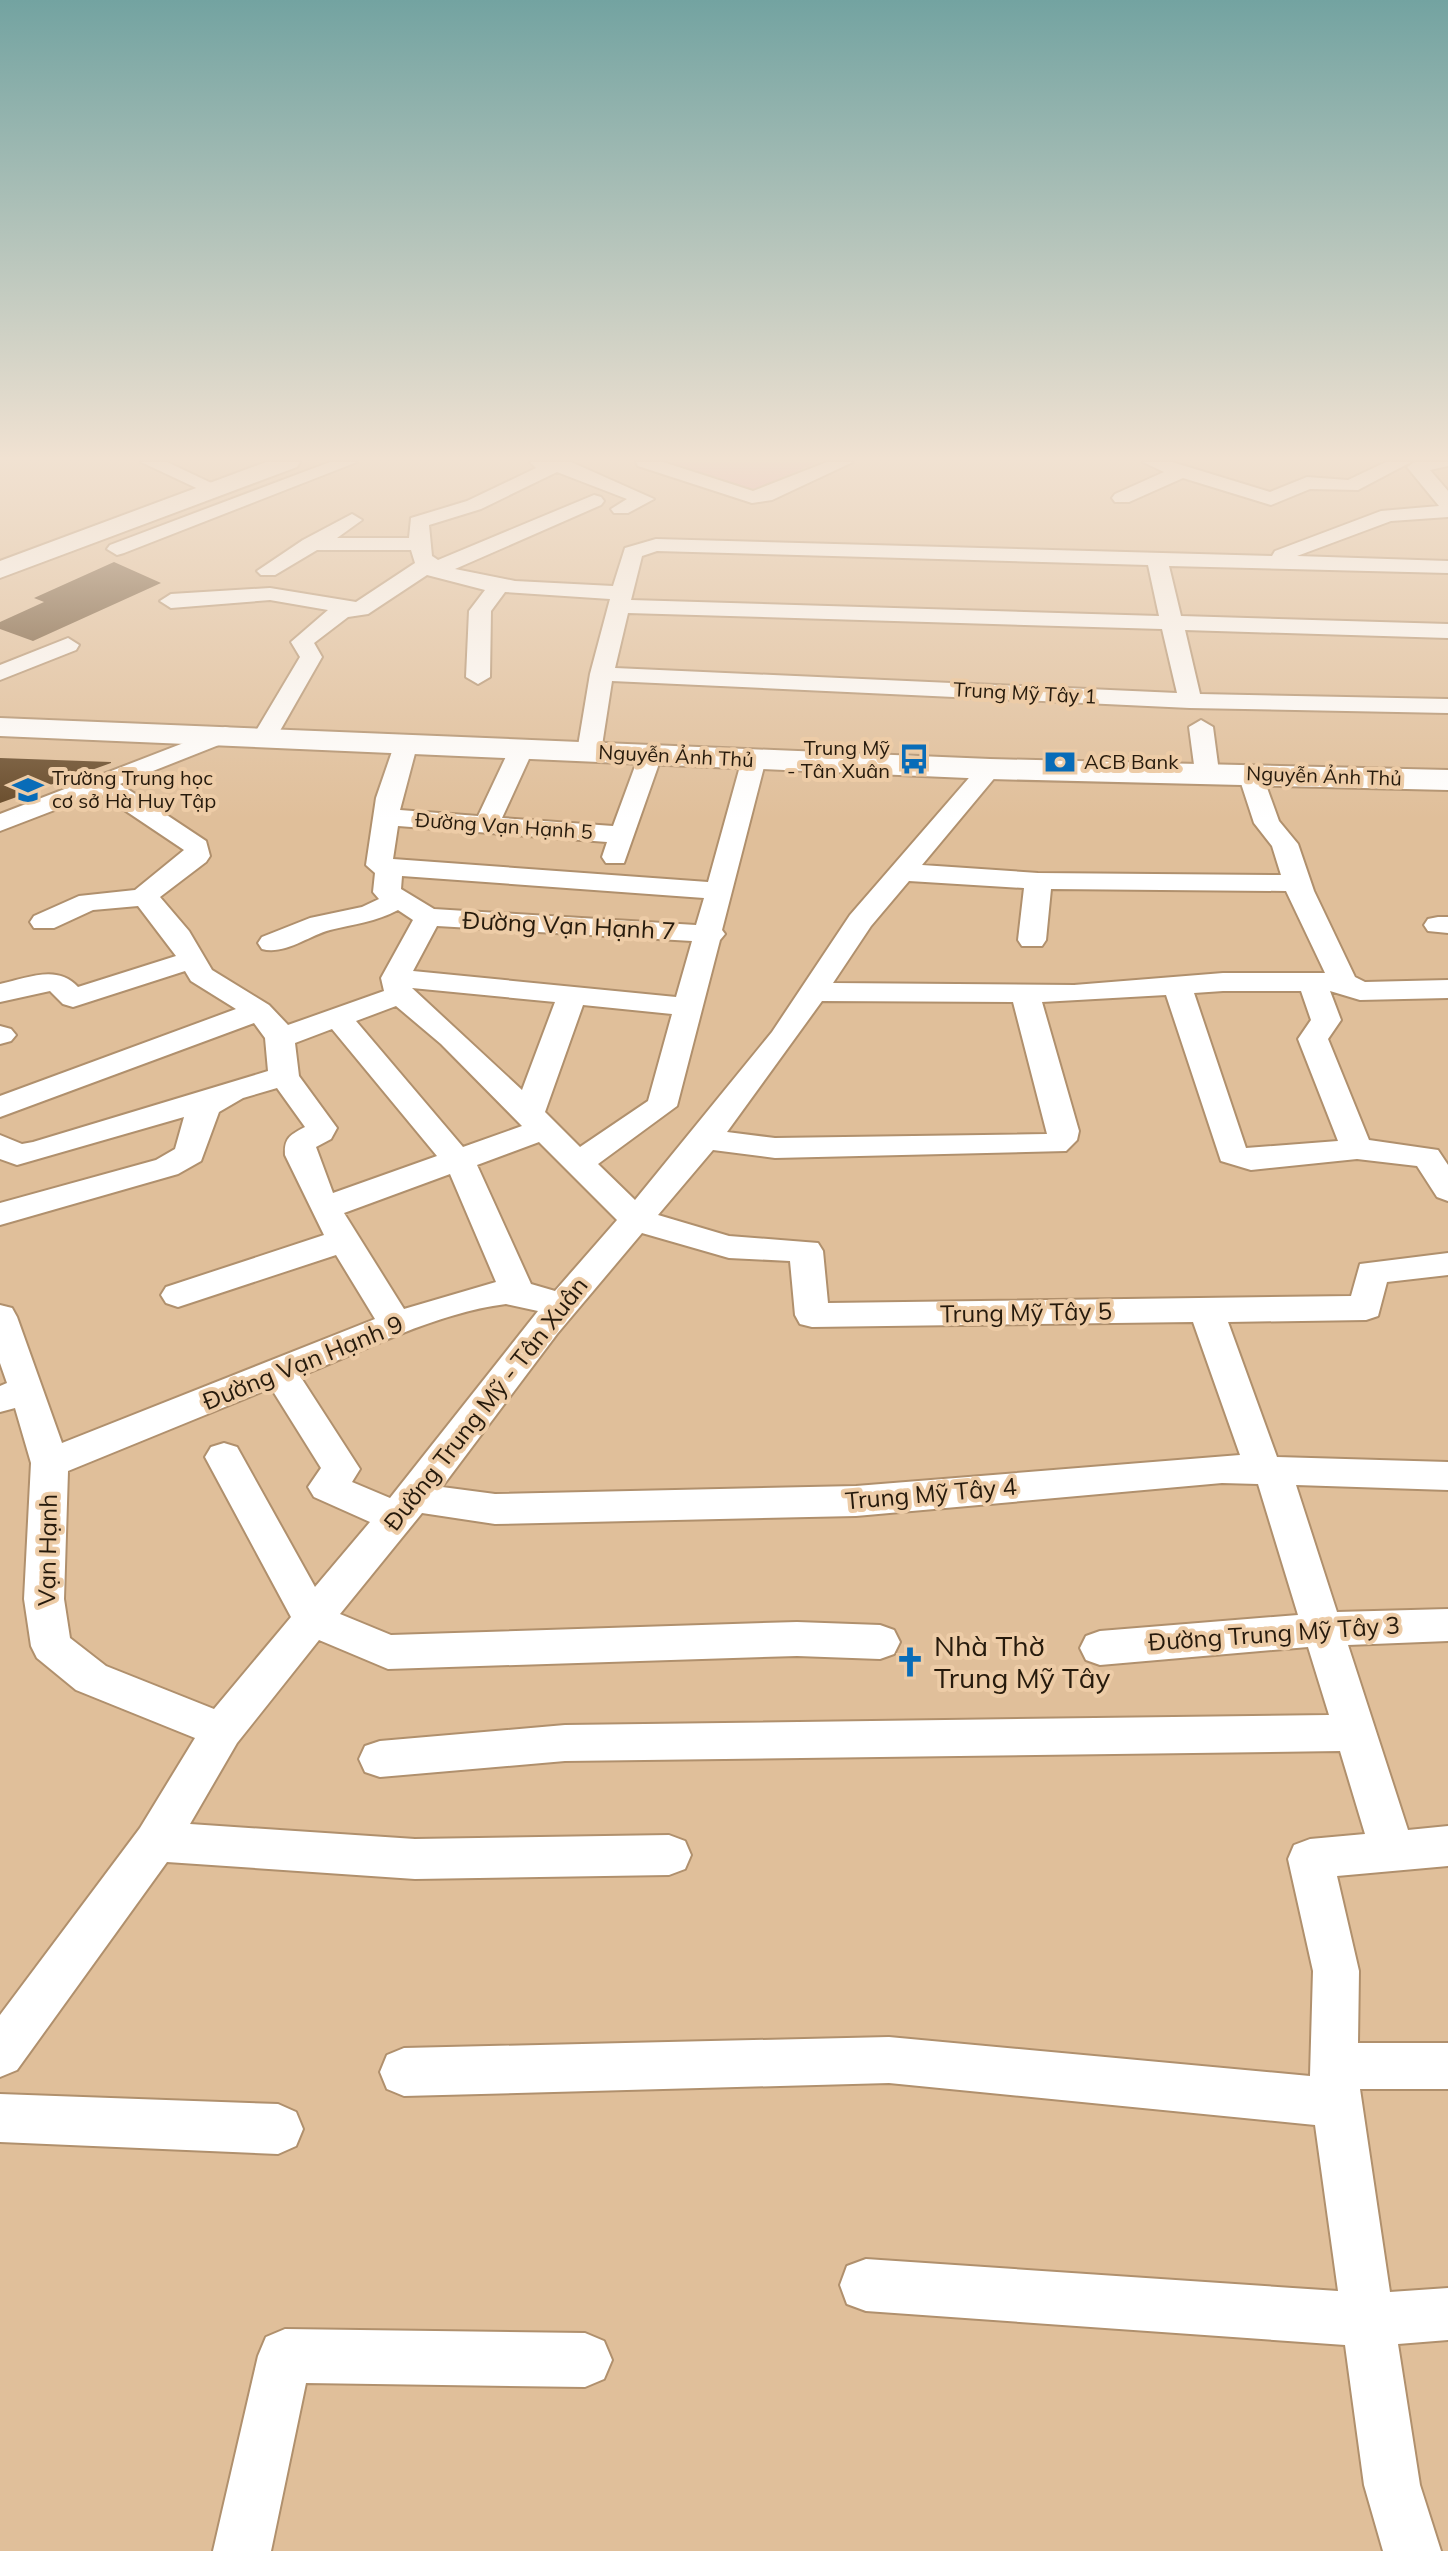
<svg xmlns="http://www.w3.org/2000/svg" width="1448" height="2551" viewBox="0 0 1448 2551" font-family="Mulish,sans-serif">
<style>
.green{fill:#e9919f}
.building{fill:#664928}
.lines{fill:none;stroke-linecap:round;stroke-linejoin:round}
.minor-casing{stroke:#b0906d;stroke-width:4}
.major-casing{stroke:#b0906d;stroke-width:4}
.minor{fill:#fff;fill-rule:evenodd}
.major{fill:#fff;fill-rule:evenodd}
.labels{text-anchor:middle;stroke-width:8;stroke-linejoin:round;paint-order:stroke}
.far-street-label{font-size:20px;fill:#261a0c;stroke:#edcca7}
.far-poi-label{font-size:20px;fill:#261a0c;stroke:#edcca7;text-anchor:start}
.street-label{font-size:24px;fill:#261a0c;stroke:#edcca7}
.near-poi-label{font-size:28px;fill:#261a0c;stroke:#edcca7;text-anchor:start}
</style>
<rect width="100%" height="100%" fill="#e0bf9a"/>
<path class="green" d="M662,462H817L755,490L745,491Z"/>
<path class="building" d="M114,562L161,583L33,641L0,629V622L44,602L34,598Z
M0,758L111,762V763L0,803Z"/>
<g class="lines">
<g class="minor-casing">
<path id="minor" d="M141,462H167L224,489L221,493H207Z
M330,462H357L124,553L117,555L107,549L110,545Z
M530,462H571L654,499L628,513H614L611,509L627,499L557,472L481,509L429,525L432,556L438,560L594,495L601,497L604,501L601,505L455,569L515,581L613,586L625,548L656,539L1272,556L1275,551L1381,511L1439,506L1407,467L1415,462H1448V466L1430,470L1448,491V517L1391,521L1297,556L1448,561V573L1169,566L1181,616L1448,624V638L1185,630L1200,694L1448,699V713L1190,708L612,681L601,752L589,759L577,752L590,674L610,599L505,592L491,611L490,677L478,684L466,677L469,611L485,590L427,575L368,614L348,617L314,643L322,657L277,736L265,743L253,736L300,657L291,642L328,610L270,600L171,608L160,601L171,594L270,588L356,602L415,563L411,550H317L275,575H261L257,571L303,540L352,514L362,520L337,538H409L411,518L467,501L536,468ZM657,551L1148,565L1159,616L631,600L642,556ZM628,613L1162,629L1177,693L615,668Z
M636,462H663L753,491L827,462H853L772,500L752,503L638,466Z
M1143,462H1172L1270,492L1307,477L1348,480L1386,462H1411L1358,490L1310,489L1271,505L1183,478L1129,502H1115L1112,498L1115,494L1164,472Z
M68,638L79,645L76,650L0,680V665Z
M1201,720L1213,727L1219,772L1207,779L1195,772L1189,727Z
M225,727L234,729L237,734L234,739L120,784L206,841L210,856L206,862L160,897L189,931L212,970L269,1005L288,1025L384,991L381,978L413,920L398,910C376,922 354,924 330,930C308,936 285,955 262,949L258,943L262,937L310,918L362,907L379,899L373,892L375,873L366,865L376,798L397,737H415L418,742L400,810L478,816L510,748L522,741L534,748L502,818L613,826L641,750L650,748L662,755L624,863H606L602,857L607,842L398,826L393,859L708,882L742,759L745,754H763L766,759L722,930L725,934L720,940L677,1106L598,1164L635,1200L772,1032L850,915L981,764H999L1002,769L922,865L1038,873L1281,875L1272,846L1254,823L1238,774L1250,767L1262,774L1279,821L1298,844L1314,891L1355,977L1365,982L1448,980V998L1360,1000L1330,991L1341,1020L1328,1039L1369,1140L1438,1150L1448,1165V1201L1437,1197L1417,1166L1357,1159L1251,1170L1221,1161L1166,995L1042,1002L1079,1131L1077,1140L1066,1151L775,1158L713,1150L658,1215L729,1236L818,1243L823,1251L828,1303L1351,1296L1360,1264L1448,1253V1275L1387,1282L1378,1316L1366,1320L1228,1322L1277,1457L1448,1462V1490L1296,1485L1337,1612L1448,1609V1641L1348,1645L1408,1830L1448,1826V1866L1337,1876L1359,1971L1358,2043H1448V2089H1360L1390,2292L1448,2288V2340L1398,2344L1420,2485L1441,2551H1383L1364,2485L1345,2345L866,2311L847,2304L840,2285L847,2266L866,2259L1338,2291L1315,2125L889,2083L404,2096L387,2089L380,2072L387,2055L404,2048L889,2037L1310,2076L1313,1971L1288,1859L1294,1845L1310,1839L1365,1834L1340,1751L565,1761L380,1777L365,1772L359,1759L365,1746L380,1741L565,1725L1329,1715L1308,1647L1100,1665L1086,1660L1080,1648L1086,1636L1100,1631L1298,1615L1258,1484L1222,1483L856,1516L495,1524L422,1513L340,1614L391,1635L797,1622L880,1625L894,1630L900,1642L894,1654L880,1659L797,1656L388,1669L319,1640L237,1743L190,1824L415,1839L669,1835L685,1841L691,1855L685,1869L669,1875L415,1879L167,1862L17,2070L0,2077V2015L140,1828L195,1738L76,1690L37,1658L31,1646L24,1599L31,1463L15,1408L0,1412V1386L7,1383L0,1363V1305L12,1308L17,1317L62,1443L375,1319L336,1255L178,1307L166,1303L161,1295L166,1287L324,1235L285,1155C284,1138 290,1135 305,1127L277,1088L243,1098L219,1112L201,1161L178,1174L0,1225V1203L156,1160L175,1149L184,1117L17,1165L0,1159V1135L22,1144L33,1142L268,1071L265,1038L254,1023L0,1117V1096L236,1009L191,981L185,971L73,1007L63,1004L50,991L0,1002V984C28,978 57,964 78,987L176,956L138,906L93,910L54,928H34L30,922L34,916L79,896L135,890L184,850L99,793L0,831V814ZM402,876L704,898L696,925L434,909L401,889ZM909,881L1024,888L1018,940L1022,946H1042L1046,940L1051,889L1286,891L1325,973H1223L1074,985L833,983L871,926ZM437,926L692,941L676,997L413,971ZM412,988L555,1002L522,1090ZM1223,991H1301L1311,1020L1298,1039L1338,1141L1246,1148L1194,993ZM822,1001L1013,1002L1047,1134L775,1138L727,1132ZM583,1005L672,1014L648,1101L580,1147L545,1112ZM396,1006L441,1044L522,1126L463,1147L356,1021ZM332,1029L437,1156L333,1193L316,1147L331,1139L337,1128L299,1076L295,1043ZM539,1142L617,1220L555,1291L531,1284L477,1165ZM450,1174L496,1282L404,1309L344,1213ZM642,1233L729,1258L790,1261L795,1315L800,1324L812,1327L1193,1322L1240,1455L856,1486L495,1494L442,1487L557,1334ZM506,1304L538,1311L390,1498L352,1482L360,1469L300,1376C366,1350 435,1313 506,1304ZM271,1388L321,1468L308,1487L314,1497L370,1522L315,1587L237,1447L224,1443L211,1447L205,1457L291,1617L214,1709L106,1666L70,1638L64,1599L68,1471Z
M1438,917H1448V933L1428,931L1424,925L1428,919Z
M0,1026L11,1029L16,1035L11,1041L0,1044Z
M0,2094L278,2104L296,2112L303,2129L296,2146L278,2154L0,2142Z
M285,2329L585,2333L604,2341L612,2360L604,2379L585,2387L306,2383L271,2551H213L258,2356L266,2337Z"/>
</g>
<g class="major-casing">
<path id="major" d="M266,462H300L297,467L0,578V561Z
M0,718L990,759L1448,770V790L990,779L0,736Z"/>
</g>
<use href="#minor" class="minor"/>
<use href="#major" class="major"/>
</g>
<linearGradient id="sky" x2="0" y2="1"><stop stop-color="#73a3a1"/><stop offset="0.56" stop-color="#f1e2d2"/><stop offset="1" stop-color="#f1e2d2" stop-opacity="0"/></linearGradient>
<rect width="1448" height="819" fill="url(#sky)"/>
<defs>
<g id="bus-bare" transform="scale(2.4)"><path d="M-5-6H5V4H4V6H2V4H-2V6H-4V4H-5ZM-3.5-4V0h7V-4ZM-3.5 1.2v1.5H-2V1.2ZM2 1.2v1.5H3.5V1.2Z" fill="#086cb8" stroke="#edcca7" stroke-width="2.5" paint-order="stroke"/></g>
<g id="bank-bare" transform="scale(2.4)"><path d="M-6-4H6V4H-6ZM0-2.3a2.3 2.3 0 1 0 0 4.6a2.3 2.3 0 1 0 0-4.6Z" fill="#086cb8" stroke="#edcca7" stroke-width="2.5" paint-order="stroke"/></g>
<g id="school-bare" transform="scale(2.4)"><path d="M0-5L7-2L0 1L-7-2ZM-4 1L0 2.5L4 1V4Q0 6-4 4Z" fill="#086cb8" stroke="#edcca7" stroke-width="2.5" paint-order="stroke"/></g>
<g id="church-bare" transform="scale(2.4)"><path d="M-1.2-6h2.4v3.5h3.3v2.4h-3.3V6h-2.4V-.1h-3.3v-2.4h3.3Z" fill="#086cb8" stroke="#edcca7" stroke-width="2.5" paint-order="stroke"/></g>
</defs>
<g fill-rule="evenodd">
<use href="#bus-bare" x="914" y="759"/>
<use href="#bank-bare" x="1060" y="762"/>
<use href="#school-bare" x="28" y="790"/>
<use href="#church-bare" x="910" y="1662"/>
</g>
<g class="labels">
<g class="far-street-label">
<text transform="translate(1025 693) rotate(3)" y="7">Trung Mỹ Tây 1</text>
<text transform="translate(676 756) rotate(3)" y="7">Nguyễn Ảnh Thủ</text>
<text transform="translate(1324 776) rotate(2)" y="7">Nguyễn Ảnh Thủ</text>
<text transform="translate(504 826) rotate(4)" y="7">Đường Vạn Hạnh 5</text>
</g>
<g class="far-poi-label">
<text x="890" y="755" text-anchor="end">Trung Mỹ<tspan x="890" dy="23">- Tân Xuân</tspan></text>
<text x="1084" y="769">ACB Bank</text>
<text x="52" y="785">Trường Trung học<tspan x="52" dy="23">cơ sở Hà Huy Tập</tspan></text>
</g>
<g class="street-label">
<text transform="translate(569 926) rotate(3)" y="8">Đường Vạn Hạnh 7</text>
<text transform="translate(1026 1313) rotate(-1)" y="8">Trung Mỹ Tây 5</text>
<text transform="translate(303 1363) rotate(-22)" y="8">Đường Vạn Hạnh 9</text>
<text transform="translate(486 1404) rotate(-52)" y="8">Đường Trung Mỹ - Tân Xuân</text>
<text transform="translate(931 1494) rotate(-5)" y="8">Trung Mỹ Tây 4</text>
<text transform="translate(48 1550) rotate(-89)" y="8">Vạn Hạnh</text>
<text transform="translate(1274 1634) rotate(-4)" y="8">Đường Trung Mỹ Tây 3</text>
</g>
<g class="near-poi-label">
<text x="934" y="1656">Nhà Thờ<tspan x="934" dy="32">Trung Mỹ Tây</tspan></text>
</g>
</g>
</svg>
